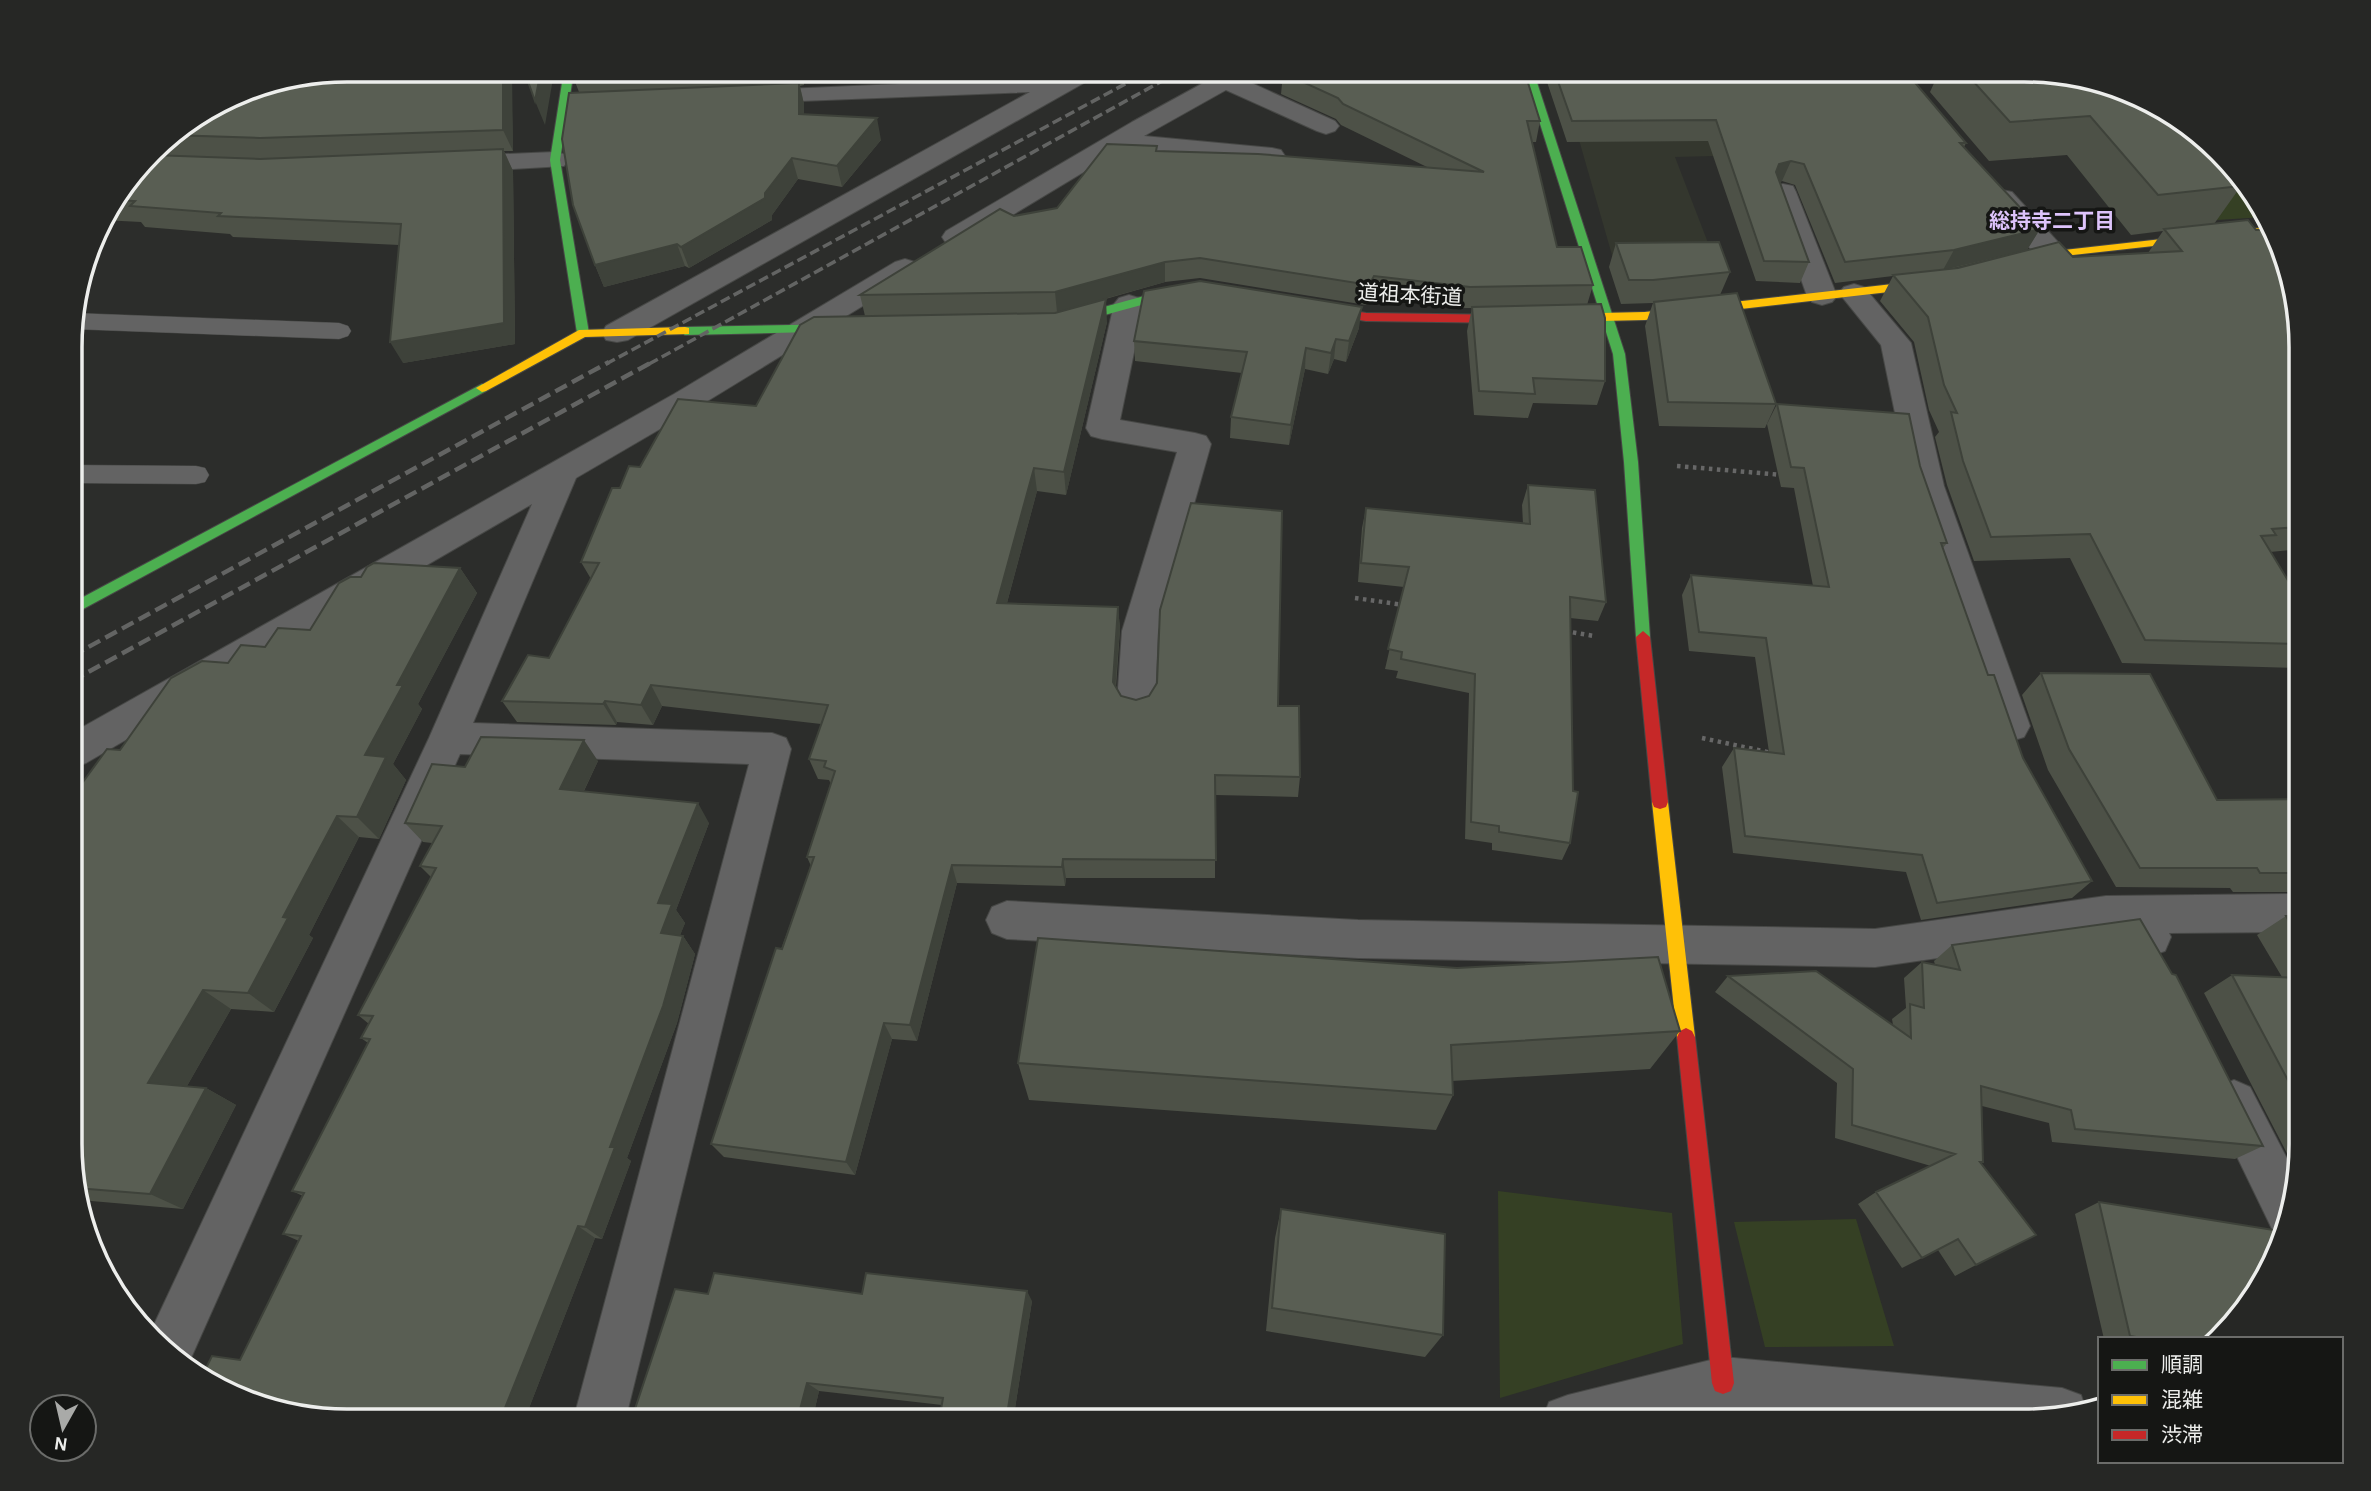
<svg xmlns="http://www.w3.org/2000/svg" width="2371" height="1491" viewBox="0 0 2371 1491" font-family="'Alegreya Sans','Noto Sans JP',sans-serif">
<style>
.built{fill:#34372e}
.green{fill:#354024}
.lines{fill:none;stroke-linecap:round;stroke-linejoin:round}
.lane-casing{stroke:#474846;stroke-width:1}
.street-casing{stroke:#474846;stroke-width:2}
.fast-casing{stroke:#474846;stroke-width:2}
.slow-casing{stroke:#474846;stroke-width:2}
.jam-casing{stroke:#474846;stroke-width:2}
.path{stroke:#676767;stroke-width:4.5;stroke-dasharray:3.5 4.5;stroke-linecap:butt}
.lane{fill:#636363;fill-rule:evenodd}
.street{fill:#636363;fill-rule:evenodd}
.fast{fill:#4caf50;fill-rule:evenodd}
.slow{fill:#ffc107;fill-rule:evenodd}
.jam{fill:#c62828;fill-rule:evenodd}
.rail-far1{stroke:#636463;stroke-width:3.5;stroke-dasharray:10 4.5;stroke-linecap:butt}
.rail{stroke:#636463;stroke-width:4.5;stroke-dasharray:13 6;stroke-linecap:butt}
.wall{fill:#4d5147}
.shaded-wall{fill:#3e423a}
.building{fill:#595e53;stroke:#3e423a;stroke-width:2}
.labels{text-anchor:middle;stroke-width:7;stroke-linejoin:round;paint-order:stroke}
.far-neighbourhood-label{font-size:21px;font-weight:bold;fill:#ddc3fb;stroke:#151614}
.far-street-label{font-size:21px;fill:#edeeec;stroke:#151614}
.rim{fill:none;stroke:#edeeec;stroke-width:3.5}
</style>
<rect width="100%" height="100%" fill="#2c2d2b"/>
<path class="built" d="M1561,77L1724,78L1714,156L1675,157L1715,261L1616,269Z"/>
<path class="green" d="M2112,85L2177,117L2264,209L2266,217L2216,220Z
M1498,1191L1672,1213L1683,1344L1500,1398Z
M1856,1219L1894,1346L1765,1347L1734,1222Z"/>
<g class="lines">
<g class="lane-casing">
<path id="lane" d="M72,313L339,323L348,326L351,331L348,336L339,339L72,329Z
M72,465L196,466L205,468L209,475L205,482L196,484L72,483Z"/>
</g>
<g class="street-casing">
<path id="street" d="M1071,70H1101L1098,75L628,340L617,342L606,340L602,333L606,326L1030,92L750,103L741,101L738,96L741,91L1058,77Z
M1227,70H1257L1245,80L1335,121L1339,126L1335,131L1326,134L1317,131L1226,90L1144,136L1272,148L1281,150L1285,156L1281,162L1272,164L1122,149L966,243L956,245L946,243L942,237L946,231L1132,122Z
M555,152L564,154L568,160L564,166L457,172L448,170L444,164L448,158L457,156Z
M1783,184L1793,186L1796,192L1837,296L1832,302L1822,305L1812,302L1807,296L1770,192L1773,186Z
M2002,190L2012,192L2069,254L2065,260C2059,262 2054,263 2048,261C2030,254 2000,215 1988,198L1992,192Z
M905,259L915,262L919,268L915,274L696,408L576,478L473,723L772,733L786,738L791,749L625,1421H573L749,764L460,754L187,1367L151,1331L429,738L532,504L86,763L72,768V733L674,394L895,262Z
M1854,284L1864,287L1911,343L1944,486L2030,726L2024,737L2011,741L1998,737L1992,726L1910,486L1881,345L1839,293L1844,287Z
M1129,295L1139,298L1144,304L1120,420L1195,433L1206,436L1211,444L1158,631L1155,703L1149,714L1136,718L1123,714L1117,703L1122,631L1177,452L1102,439L1091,436L1086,428L1114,304L1119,298Z
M2300,894V932L2169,933L2171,937L2165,951L2150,956L2135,951L2127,933L2106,934L1875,967L1358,958L1007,939L992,933L986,920L992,907L1007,901L1358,920L1875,929L2106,896Z
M2234,1080L2250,1087L2297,1178L2285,1236L2273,1231L2211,1103L2218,1087Z
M1723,1357L2062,1388L2081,1395L2085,1407L2041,1420H1848L1723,1409L1676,1421H1542L1549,1402L1568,1395Z"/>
</g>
<g class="fast-casing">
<path id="fast" d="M564,70H574L560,160L589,333L583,337L577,333L550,160Z
M1523,70H1533L1625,354L1638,462L1650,637L1643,643L1636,637L1624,462L1613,354Z
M1193,286L1197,287V293L1167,298L1057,328L1051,324L1053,321L1166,290Z
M850,324L856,328L854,331L685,335L679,331L685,327Z
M482,384L486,385V391L72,615V603Z"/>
</g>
<g class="slow-casing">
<path id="slow" d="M2269,227L2270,233L2055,257L2020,267L2014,263L2055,251Z
M1937,279L1941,280V286L1645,320L1509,323L1503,319L1509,315L1645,312Z
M685,327L689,328V334L585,337L486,391L482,392L476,388L579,330Z
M1660,795L1666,797L1668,802L1695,1037L1692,1043L1686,1046L1680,1043L1677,1037L1652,802L1654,797Z"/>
</g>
<g class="jam-casing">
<path id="jam" d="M1311,304L1366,313L1509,315L1515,319L1509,323L1366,321L1307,311V305Z
M1643,631L1650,637L1668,802L1666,807L1660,809L1654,807L1652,802L1636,637Z
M1686,1028L1692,1031L1695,1037L1734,1383L1731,1391L1723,1394L1715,1391L1712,1383L1677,1037L1680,1031Z"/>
</g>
<path class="path" d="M1677,466L1783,475
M1355,598L1404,605
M1565,631L1594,636
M1702,738L1772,753"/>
<use href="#lane" class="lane"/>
<use href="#street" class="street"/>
<use href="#fast" class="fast"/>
<use href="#slow" class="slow"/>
<use href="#jam" class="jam"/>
<path class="rail-far1" d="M606,364L1151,70
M649,364L1182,70"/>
<path class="rail" d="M72,656L609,362
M72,681L652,362"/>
</g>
<path class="wall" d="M348,70H511L513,151H504L513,171L515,344L403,363L399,245L233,237L230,234L145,227L141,222L102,220L164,139L242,91Z
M573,70H1022L804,82V85L800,86L804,104V114L881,140L842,187L798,179L772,215V220L689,268L685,266L604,287L595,265L579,92L572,74Z
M1268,70H1524L1540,121L1536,142H1532L1557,247L1593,285L1587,305L1605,381L1597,405L1533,403L1528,418L1474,415L1467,331L1472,308H1465L1371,296L1366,305L1200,278L1165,282L1095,302L1107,322L1066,495L1037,491L1007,603L1118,607L1120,629L1116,687L1121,696L1136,700L1278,706L1300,777L1298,797L1215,795V878H1066L1065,886L957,883L917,1041L892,1039L855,1175L724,1157L711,1144L811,866L807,857L831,784L829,780L818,779L809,759L821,724L662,706L653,725L617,722L616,725L517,722L502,701L549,658L591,579L581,562L620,488L640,467L756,406L865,316L860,295L1014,216L1057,208L1157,146V151L1429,168L1341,125L1336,119L1281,94L1282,84L1268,78Z
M1543,70H1903L1904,73L1966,143L1964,147L2040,229L2027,250L1946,270L2073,257L2148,253L2163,231L2131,235L2067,155L1989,161L1930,92L1940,70H2024L2241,186L2214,224L2300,330V549L2270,552L2300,600V668L2122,663L2070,558L1974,561L1947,485L1935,437L1939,432L1929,410L1914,342L1880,301L1893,276L1835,283L1795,185L1782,181L1780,182L1809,262L1800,283L1756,281L1708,141L1567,142Z
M1616,243L1730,272L1720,295L1776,404L1765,428L1659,426L1645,326L1653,303L1621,304L1609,267Z
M1359,328L1346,362L1334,359L1328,374L1305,369L1289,445L1230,438L1231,417L1242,373L1135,361L1134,341Z
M1777,404L1920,466L1947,543L1943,548L1988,675L2023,758L2092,881L2072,898L1921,920L1906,872L1733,853L1722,767L1734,748L1769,752L1755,657L1689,651L1682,595L1691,575L1813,586L1794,488L1781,487L1767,424Z
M1528,485L1606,602L1598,621L1570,618V843L1562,860L1492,850V843L1465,839L1469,693L1396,678L1398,671L1385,669L1404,587L1358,582L1362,528L1366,508L1523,524L1522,505Z
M460,568L477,593L418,704L422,709L393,764L406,780L379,839L359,837L309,935L313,938L274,1012L231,1009L187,1086L206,1088L236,1105L183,1209L80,1200L72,1179L120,750L228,663L265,647L310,630L361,577Z
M2041,673L2217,800L2300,799V892H2233L2230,888L2116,887L2048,770L2022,695Z
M598,761L584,791L709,823L676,910L685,923L680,935L683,936L695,954L677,1023L627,1158L631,1161L602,1239L595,1238L524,1421H347L240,1360L299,1241L283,1234L303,1196L292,1191L368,1043L361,1038L369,1024L358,1015L431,877L420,866L432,843L423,842L405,823L465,767Z
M2286,916H2300V1165H2293L2204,993L2232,975L2282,977L2257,935Z
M1952,945L2263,1146L2235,1159L2052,1142L2049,1123L1982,1106L1983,1162L1982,1163L1976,1265L1955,1276L1938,1250L1902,1268L1858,1204L1876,1192L1931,1166L1835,1138L1837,1083L1715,992L1728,976L1893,1025L1892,1019L1906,1008L1904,978L1922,962L1935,965L1934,961Z
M1680,1031L1650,1069L1452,1081L1453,1095L1436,1130L1029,1100L1018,1063Z
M2099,1202L2210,1339H2104L2075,1214Z
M1281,1209L1443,1335L1425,1357L1266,1331L1275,1238Z
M708,1294H862L1032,1301L1013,1421H939L942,1405L819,1391L812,1421H662L651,1419L634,1412Z"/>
<path class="shaded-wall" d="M503,70H511L512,71L513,151L503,130Z
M541,70H552L554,73L545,125L535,101Z
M799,83L804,104V135L799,114Z
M877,118L881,140L842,187L837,166Z
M503,149L513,171L515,344L403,363L390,342Z
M792,158L798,179L772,215V220L689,268L681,247L765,193Z
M1791,161L1782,181L1771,185L1779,164Z
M2040,229L2027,250L1943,270L1954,250Z
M677,244L685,266L604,287L595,265Z
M1165,262V282L1057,312L1055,292Z
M1374,276L1371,296L1366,305L1369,285Z
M1106,299L1107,322L1066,495L1064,472Z
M1362,307L1359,328L1346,362L1349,341Z
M1336,339L1334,359L1328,374L1331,353Z
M1306,348L1305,369L1289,445L1291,425Z
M1034,468L1037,491L1001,625L997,603Z
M460,568L477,593L418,704L422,709L393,764L406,780L379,839L357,817L365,755L397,685Z
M1118,607L1120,629L1114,703L1113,682Z
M651,685L662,706L653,725L641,705Z
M605,701L617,722L616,725L603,704Z
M584,740L598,761L575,809L560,789Z
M698,803L709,823L676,910L685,923L674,951L661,933L658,903Z
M337,816L359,837L309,935L313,938L274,1012L248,993L283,917Z
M1063,859L1066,878L1065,886L1062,867Z
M952,865L957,883L917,1041L910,1025Z
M683,936L695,954L677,1023L627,1158L631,1161L602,1239L585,1227L610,1147Z
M203,990L231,1009L179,1100L148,1083Z
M884,1023L892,1039L855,1175L846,1162Z
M206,1088L236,1105L183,1209L150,1194Z
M578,1226L595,1238L524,1421H508L501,1418Z
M1027,1291L1032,1301L1013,1421H1006Z
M807,1383L819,1391L812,1421H797Z"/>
<path class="building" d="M348,70H503V130L260,138L171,135L242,91Z
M524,70H541L535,101Z
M573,70H675L572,74Z
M1289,70H1524L1540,121H1527L1557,247H1581L1593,285L1470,287L1374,276L1369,285L1200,258L1165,262L1055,292L860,295L1000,209L1014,216L1057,208L1107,144L1157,146L1156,151L1258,154L1484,172L1343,104L1338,98L1283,73Z
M1554,70H1903L1904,73H1907L1966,143H1960L2040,229L1954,250L1845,262L1804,164L1791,161L1779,164L1776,172L1809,262L1764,261L1716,120L1572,121Z
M1963,70H2024L2112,85L2177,116L2241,186L2158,195L2090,116L2010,122Z
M799,83V114L877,118L837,166L792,158L765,193V198L681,247L677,244L595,265L573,205L562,139L569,93Z
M503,149L504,323L390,342L401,224L218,216L221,213L130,206L135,201L118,200L152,155L260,159Z
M2248,220L2256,230L2270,229L2300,330V527L2272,529L2276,535L2261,536L2300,600V644L2145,640L2090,534L1991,537L1963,461L1951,412L1957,413L1944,385L1928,317L1893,275L1958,268L2059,242L2073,257L2182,251L2164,229Z
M1719,242L1730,272L1653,280H1629L1616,243Z
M1200,281L1362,307L1349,341L1336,339L1331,353L1306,348L1291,425L1231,417L1247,352L1134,341L1144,291Z
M1737,293L1776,404L1668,402L1654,302Z
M1106,299L1064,472L1034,468L997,603L1118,607L1113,682L1121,696L1136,700L1149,696L1157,683L1160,610L1191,503L1282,511L1278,706H1299L1300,777L1215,775L1216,860L1063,859L1062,867L952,865L910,1025L884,1023L846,1162L711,1144L776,948L782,949L814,857H807L835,771L824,767L826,761L809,759L828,705L651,685L641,705L605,701L603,704L502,701L528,655L549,658L599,563L581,562L612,488H620L629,466L640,467L678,399L756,406L800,325L814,317L1055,313Z
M1601,304L1605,318V381L1533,378L1535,394L1479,391L1472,307Z
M1777,404L1909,414L1920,466L1947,543H1941L1988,675H1994L2023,758L2092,881L1937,903L1922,855L1745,836L1734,748L1784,754L1766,638L1699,632L1691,575L1829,587L1804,468L1791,467Z
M1528,485L1595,490L1606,602L1570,597L1573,791L1578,792L1570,843L1499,832V826L1471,822L1475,674L1401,659L1402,652L1388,649L1409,567L1361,563L1366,508L1530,524Z
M374,563L460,568L397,685H403L365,755L386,757L357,817L337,816L283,917L288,918L248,993L203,990L148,1083L206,1088L150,1194L76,1188L72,1179V797L107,749L120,750L171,678L202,661L228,663L241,645L265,647L278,628L310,630L339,583L350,577H361L367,567Z
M2041,673L2150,674L2217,800L2300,799V873H2260L2257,868H2140L2069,749Z
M481,737L584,740L560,789L698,803L658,903L672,904L661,933L683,936L663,1006L610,1147H615L585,1227L578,1226L501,1418L509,1419L508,1421H347L259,1406L201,1378L212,1356L240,1360L301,1236L283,1234L304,1193L292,1191L370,1039L361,1038L373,1016L358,1015L436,868L420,866L442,826L405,823L432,764L465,767Z
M2286,916H2300V941Z
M2140,919L2172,974L2176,975L2263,1146L2075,1129L2071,1110L1981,1086L1983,1162H1980L2036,1235L1976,1265L1958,1239L1922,1258L1876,1192L1955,1154L1852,1125L1853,1069L1728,976L1816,971L1911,1038L1910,1004L1924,1008L1922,962L1960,970L1952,945Z
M1038,938L1457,968L1658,957L1680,1031L1451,1045L1453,1095L1018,1063Z
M2232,975L2300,978V1103Z
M2099,1202L2286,1232L2254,1297L2210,1339H2148L2130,1336Z
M1281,1209L1445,1234L1443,1335L1272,1308Z
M714,1273L862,1294L866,1273L1027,1291L1006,1421H939L943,1398L807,1383L797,1421H682L683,1420L634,1412L675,1289L708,1294Z"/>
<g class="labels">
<g class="far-neighbourhood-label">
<text x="2052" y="228">総持寺二丁目</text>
</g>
<g class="far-street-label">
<text transform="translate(1410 295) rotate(3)" y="7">道祖本街道</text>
</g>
</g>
<path d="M0 0H2371V1491H0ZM347 82H2024A265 265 0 0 1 2289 347V1144A265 265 0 0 1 2024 1409H347A265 265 0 0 1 82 1144V347A265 265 0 0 1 347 82Z" fill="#262725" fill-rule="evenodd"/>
<path class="rim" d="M347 82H2024A265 265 0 0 1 2289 347V1144A265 265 0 0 1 2024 1409H347A265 265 0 0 1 82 1144V347A265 265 0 0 1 347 82Z"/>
<rect x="2098" y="1337" width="245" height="126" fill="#151614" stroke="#6b6c6a" stroke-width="2"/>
<rect x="2112" y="1360" width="35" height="10" fill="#4caf50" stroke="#6b6c6a" stroke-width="2"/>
<text x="2161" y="1372" font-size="21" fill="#edeeec">順調</text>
<rect x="2112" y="1395" width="35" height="10" fill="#ffc107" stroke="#6b6c6a" stroke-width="2"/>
<text x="2161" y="1407" font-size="21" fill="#edeeec">混雑</text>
<rect x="2112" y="1430" width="35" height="10" fill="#c62828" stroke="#6b6c6a" stroke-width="2"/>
<text x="2161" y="1442" font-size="21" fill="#edeeec">渋滞</text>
<g transform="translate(63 1428) rotate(188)"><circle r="33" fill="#151614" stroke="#6b6c6a" stroke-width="2"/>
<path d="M0-5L12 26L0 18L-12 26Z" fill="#a9aaa8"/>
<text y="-10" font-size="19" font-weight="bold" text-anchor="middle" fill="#edeeec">N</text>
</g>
</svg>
